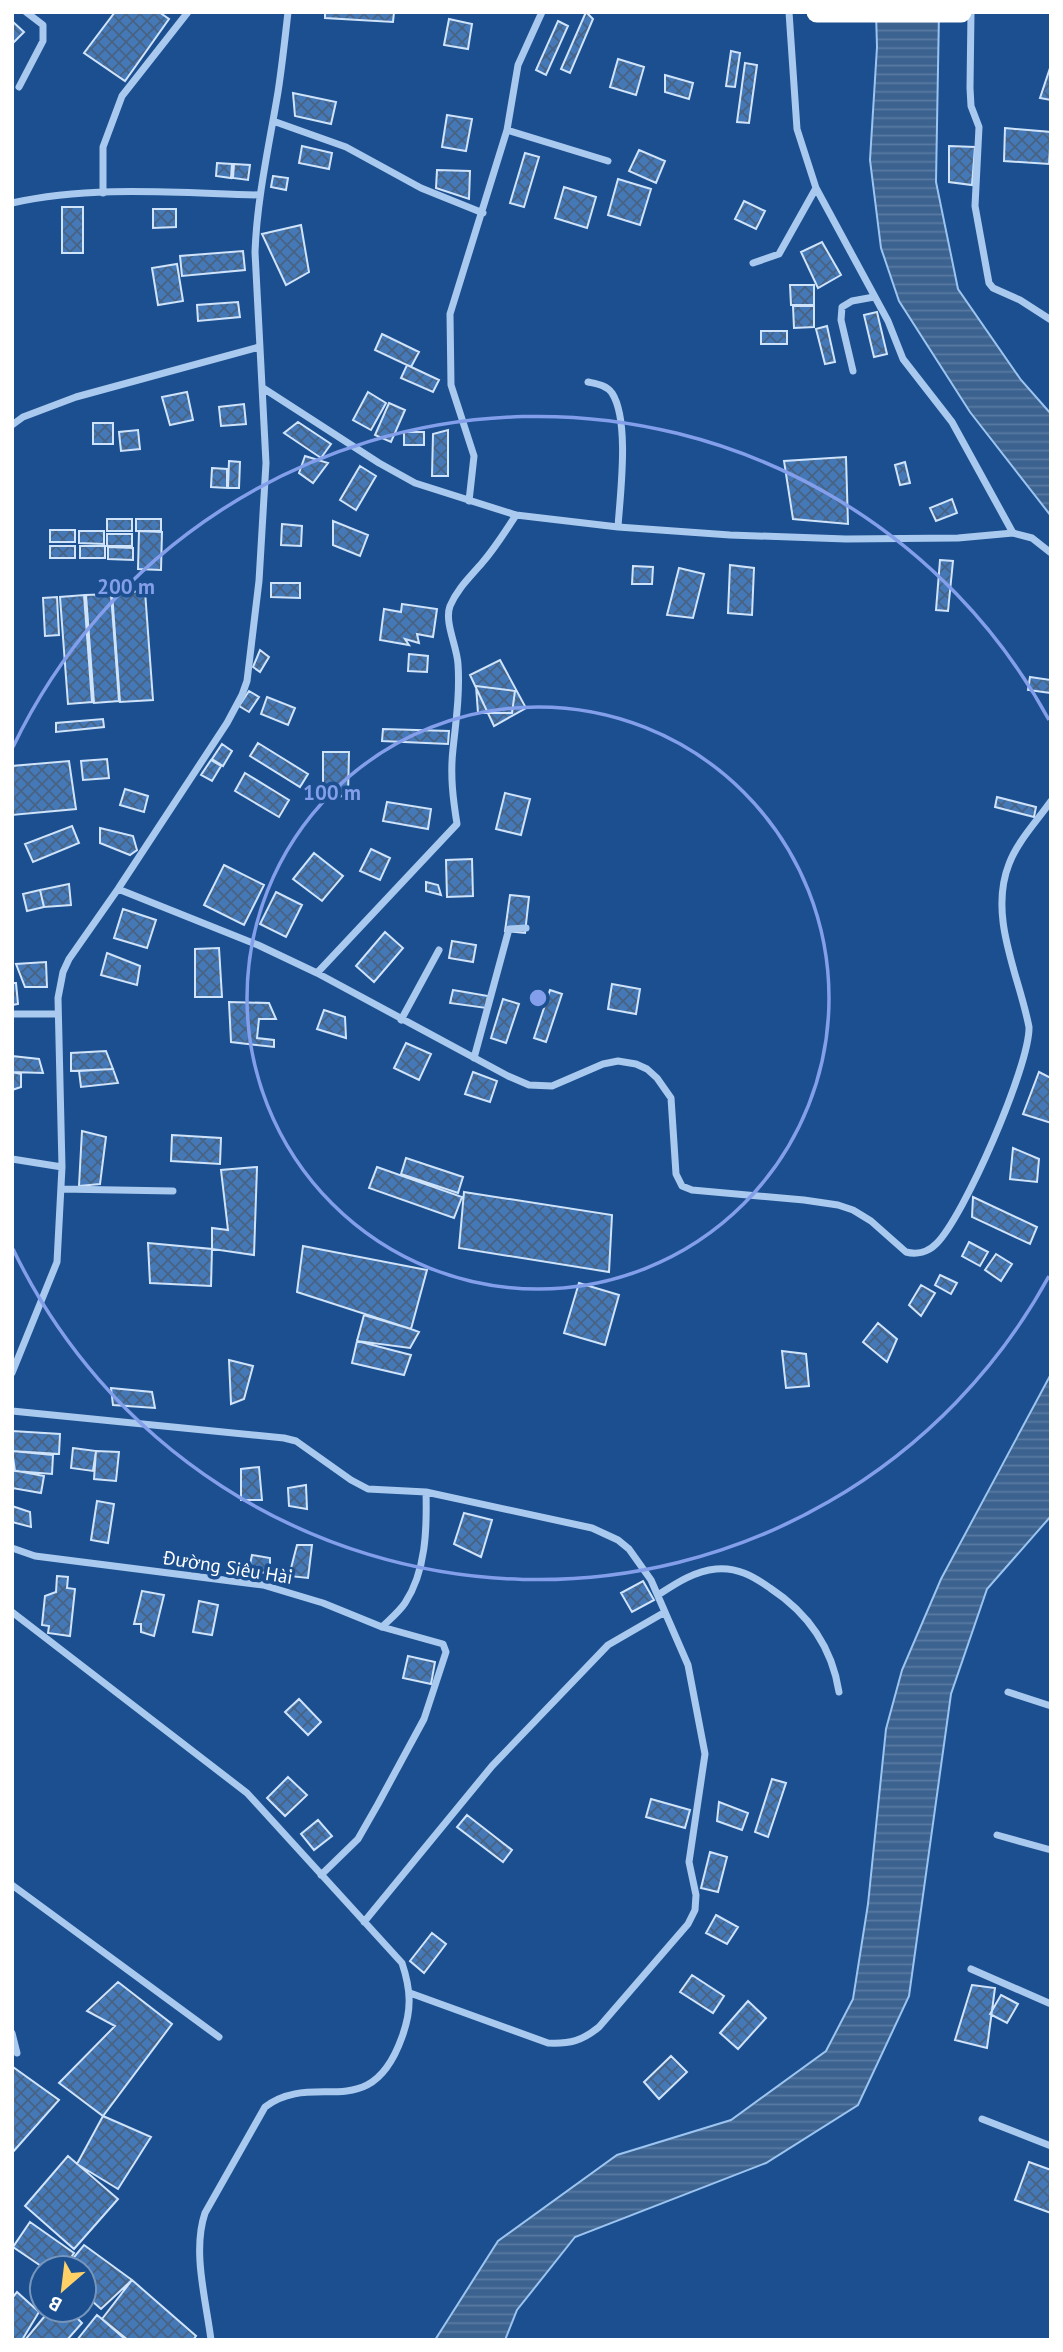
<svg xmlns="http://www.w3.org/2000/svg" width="1063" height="2352" viewBox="0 0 1063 2352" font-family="'PT Sans',sans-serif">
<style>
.water{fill:url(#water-rules);stroke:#9cc4f0;stroke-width:2}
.building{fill:url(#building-cross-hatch);stroke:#cfe3fa;stroke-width:2}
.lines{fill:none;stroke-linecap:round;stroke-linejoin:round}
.street{stroke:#a9c9ee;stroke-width:7}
.highway{stroke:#fff;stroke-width:21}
.ring{fill:none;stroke:#839eea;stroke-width:3.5}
.labels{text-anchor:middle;stroke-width:7;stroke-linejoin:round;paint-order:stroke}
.street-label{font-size:19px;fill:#fff;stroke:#1b4f8f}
.centre{fill:#839eea;stroke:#1b4f8f;stroke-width:3.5}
.ring-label{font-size:21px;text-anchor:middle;font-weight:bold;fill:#839eea;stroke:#1b4f8f;stroke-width:7;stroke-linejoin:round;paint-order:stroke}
</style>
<defs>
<pattern id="water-rules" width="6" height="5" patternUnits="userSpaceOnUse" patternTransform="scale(1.75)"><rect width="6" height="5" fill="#3c6290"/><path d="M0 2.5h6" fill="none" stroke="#597aa1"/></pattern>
<pattern id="building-cross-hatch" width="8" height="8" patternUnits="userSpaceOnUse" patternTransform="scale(1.75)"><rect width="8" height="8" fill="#4478b7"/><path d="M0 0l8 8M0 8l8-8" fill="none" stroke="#486282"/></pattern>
</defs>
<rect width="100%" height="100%" fill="#1b4f8f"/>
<path class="water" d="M876,12H939L936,182L958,289L1021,380L1051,414V516L970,412L899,301L881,248L870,160L877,47Z
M1051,1374V1516L987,1589L951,1694L909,1996L858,2105L766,2163L575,2237L517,2310L505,2340H435L498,2241L617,2155L731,2120L826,2051L853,1999L868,1904L886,1729L902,1670L941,1579Z"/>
<path class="building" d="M115,12H159L169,19L125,81L84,53Z
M325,12H394L393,22L325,18Z
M586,12L593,19L570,73L561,69Z
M449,19L472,24L468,49L444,45Z
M12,21L24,32L12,44Z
M558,21L568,26L546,75L536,70Z
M731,51L740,53L735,87L726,86Z
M618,59L644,67L636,95L610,87Z
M745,63L757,65L749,123L737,122Z
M1051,65V100L1040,98Z
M665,75L693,83L689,99L665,92Z
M293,93L336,102L331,124L295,116Z
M447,115L472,119L466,151L442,147Z
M1005,128L1051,132L1049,164L1004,161Z
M302,146L332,153L329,169L299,163Z
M949,146L975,147L972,185L949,182Z
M639,150L665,161L656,183L629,171Z
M525,153L539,157L524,207L510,203Z
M217,163L232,164L231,178L216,176Z
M234,164L250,165L248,180L233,178Z
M437,170L470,171L469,199L436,188Z
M273,176L288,178L286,190L271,187Z
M618,179L651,189L640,225L608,215Z
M564,187L596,197L587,228L555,218Z
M744,201L765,211L756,229L735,219Z
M62,207H83V253H62Z
M153,209H176V227L153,228Z
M301,225L309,272L286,285L262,234Z
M822,242L841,275L818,288L801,252Z
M243,251L245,270L182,276L180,256Z
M177,264L183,301L158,305L152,268Z
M790,285H814V305H791Z
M238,302L240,317L198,321L197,305Z
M793,306H814V327L794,328Z
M877,312L887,354L874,357L864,315Z
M827,326L835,362L825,364L816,329Z
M761,331H787V344H761Z
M382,334L419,352L411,367L375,350Z
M407,365L439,380L433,392L401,378Z
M187,392L193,420L170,425L162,397Z
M368,392L386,403L371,430L353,420Z
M389,403L405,410L391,442L375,435Z
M244,404L246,424L221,426L219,407Z
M298,422L331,444L321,458L284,433Z
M93,423H113V444H93Z
M138,430L140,449L121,451L119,432Z
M448,430V476H432L433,434Z
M404,432H424V445H404Z
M305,456L328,463L313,483L299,473Z
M846,457L848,524L793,519L784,461Z
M229,461L240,462L239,488H228Z
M905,462L910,483L900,485L895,465Z
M360,466L376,476L356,510L340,500Z
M212,468L227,469V488L211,487Z
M952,499L957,513L936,521L930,508Z
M107,519H132V531H107Z
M136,519H161V531H136Z
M333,521L368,535L360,556L333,545Z
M282,524L302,526L301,546L281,545Z
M50,530H75V542H50Z
M79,531H104V544L79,543Z
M139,531L162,532L161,570L138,569Z
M107,534H132V546H107Z
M50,546H75V558H50Z
M80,546H105V558H80Z
M108,547L133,548V560L108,559Z
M940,560L953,561L948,611L936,610Z
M730,565L754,568L752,615L728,613Z
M633,566L653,567L652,584H632Z
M679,568L704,574L693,618L667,615Z
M271,583H300V598L271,597Z
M145,591L153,700L120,702L112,593Z
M111,594L119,701L94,703L86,595Z
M84,595L92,702L68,704L60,597Z
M57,597L59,635L45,636L43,598Z
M402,604L437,609L433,637L417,634L419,643L405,639L409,645L380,640L384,609L401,612Z
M260,650L269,657L260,672L253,667Z
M409,654L428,656L427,672L408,671Z
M500,660L526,708L494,726L470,675Z
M1030,677L1051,680V693L1028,690Z
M476,686L515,691L512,713H478Z
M249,691L259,697L249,712L239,706Z
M267,697L295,708L288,725L261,714Z
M103,719L104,727L56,732V723Z
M383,729L449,731L448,744L382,741Z
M258,743L308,774L300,787L250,756Z
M222,744L232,751L223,766L212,759Z
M323,752H349L348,796L323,797Z
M107,759L109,778L83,780L81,761Z
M211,760L221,766L212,781L201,775Z
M69,761L76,809L12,815V766Z
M245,773L289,800L279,817L235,791Z
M125,789L148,796L144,812L120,805Z
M505,793L530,799L521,835L496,829Z
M997,797L1036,807L1034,817L995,807Z
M387,802L431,809L428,829L383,821Z
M72,826L79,843L33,862L25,844Z
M100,828L133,836L137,850L130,855L100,843Z
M371,849L390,858L380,880L360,871Z
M314,853L343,876L322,901L293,879Z
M472,859L473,896L447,897L446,860Z
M224,865L264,885L244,925L204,905Z
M426,882L438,885L441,895L426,891Z
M69,884L71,905L44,907L40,890Z
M40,890L44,907L27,911L23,894Z
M276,892L302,905L286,937L260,924Z
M510,895L529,897L525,933L505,931Z
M123,909L156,920L147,948L114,938Z
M385,932L403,948L374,982L356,966Z
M452,941L476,945L473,962L449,958Z
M219,948L222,997H195V949Z
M107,953L140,966L137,985L101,975Z
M46,962L47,987H25L16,964Z
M12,983H16L18,1004L12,1005Z
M612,984L640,989L636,1014L608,1009Z
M453,990L488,996L486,1008L450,1003Z
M550,990L562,994L546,1042L534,1038Z
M503,999L519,1004L506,1043L491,1038Z
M229,1002L269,1003L276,1019H259L257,1038L274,1040V1047L231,1042Z
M324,1010L345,1017L346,1038L317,1029Z
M406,1043L431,1054L419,1080L394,1068Z
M106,1051L113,1069L71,1071V1053Z
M12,1056L39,1059L43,1073L12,1072Z
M113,1069L118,1083L81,1087L79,1071Z
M12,1072L21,1074V1087L12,1090Z
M473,1072L497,1081L490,1102L465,1094Z
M1039,1072L1051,1078V1123L1023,1114Z
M82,1131L106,1137L100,1184L79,1186Z
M172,1135L221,1138L220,1164L171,1161Z
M1013,1148L1039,1159L1037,1182L1010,1179Z
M406,1158L463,1177L458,1193L401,1174Z
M257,1167L254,1255L212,1249V1228L228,1230L221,1170Z
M377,1167L462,1197L454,1218L369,1188Z
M464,1192L612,1215L609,1272L459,1248Z
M973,1197L1037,1227L1030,1244L972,1217Z
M969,1242L988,1252L980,1266L962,1256Z
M148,1243L212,1249L211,1286L150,1283Z
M303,1246L427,1270L411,1329L297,1292Z
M996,1254L1012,1264L1001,1281L985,1270Z
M940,1275L957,1283L951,1294L935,1285Z
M579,1283L619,1295L605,1345L564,1333Z
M921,1285L935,1293L921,1316L909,1305Z
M364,1315L411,1329L419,1332L410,1348L357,1341Z
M878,1323L897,1339L887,1362L863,1342Z
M357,1341L411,1355L404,1375L352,1363Z
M782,1351L806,1354L809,1386L786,1388Z
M229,1360L253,1366L244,1399L231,1404Z
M111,1388L152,1392L155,1408L113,1405Z
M12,1431L60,1434L59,1454L12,1451Z
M73,1448L96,1451L93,1471L71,1468Z
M12,1451L53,1455L52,1474L15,1471Z
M96,1451L119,1452L116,1481L94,1479Z
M259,1467L262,1500H241V1469Z
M12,1470L44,1476L41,1493L12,1488Z
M306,1485L307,1509L289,1506L288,1488Z
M97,1501L114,1504L108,1543L91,1540Z
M12,1506L30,1512L31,1527L12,1522Z
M464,1513L492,1520L481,1557L454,1544Z
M297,1545H312L308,1578L289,1576Z
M252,1555L270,1558V1572L248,1574Z
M57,1576L68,1577L67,1588L75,1589L70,1636L48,1633L49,1626L42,1625L45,1596L56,1592Z
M643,1581L654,1600L632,1612L621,1593Z
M142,1591L164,1595L154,1636L141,1632V1624H134Z
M199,1601L218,1605L212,1635L193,1632Z
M408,1656L435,1662L431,1684L403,1678Z
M299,1699L321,1722L308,1735L285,1712Z
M288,1777L307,1795L285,1816L267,1798Z
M772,1779L786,1783L768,1837L755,1832Z
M651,1799L690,1810L685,1828L646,1817Z
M719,1802L748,1813L742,1830L717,1821Z
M467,1815L512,1850L503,1862L457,1827Z
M318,1820L332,1836L314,1850L301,1834Z
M710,1852L727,1857L718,1892L701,1888Z
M716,1915L738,1927L727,1944L706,1933Z
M432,1933L446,1944L424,1973L410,1961Z
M692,1975L724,1996L713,2013L680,1992Z
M118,1982L172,2024L103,2116L59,2083L115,2026L87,2011Z
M972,1985L995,1988L987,2048L955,2040Z
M1001,1995L1018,2004L1007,2023L990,2014Z
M748,2001L766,2018L738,2049L720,2033Z
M671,2056L687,2072L659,2099L644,2082Z
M13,2067L59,2100L12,2153V2069Z
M103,2116L151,2137L118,2189L77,2164Z
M68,2156L118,2199L74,2249L25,2206Z
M1029,2162L1051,2170V2213L1015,2200Z
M30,2222L74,2253L64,2268H44L13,2247Z
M84,2245L132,2280L101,2309L84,2294V2268H65Z
M132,2280L196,2336L193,2340H126L102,2319Z
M17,2292L39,2312L22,2340H12V2298Z
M54,2310H69L82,2323L67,2340H25L48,2312Z
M97,2315L102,2319L128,2340H77Z"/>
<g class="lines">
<path class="street" d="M789,12L797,129L816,188L888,321L903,359L952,422L1013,533
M971,12L970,88L971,106L979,127L975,206L989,283L993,288L1020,300L1051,320
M19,87L43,41V25L26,12
M273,121L346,147L421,188L483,213
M507,130L608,161
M103,193V147L122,96L188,12
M12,203C93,185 177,193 259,195
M753,263L779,254L816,188
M853,371L841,320L842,307L852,301L874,297
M588,382C597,384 606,385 612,393C630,421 620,495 618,527
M263,388L379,463L415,483L516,515L618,527L730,535L846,539L958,538L1013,533L1032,538L1051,553
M12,425L23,417L76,397L259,347
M469,501L474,456L451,385L450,314L507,130L518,65L542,12
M118,889L258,945L317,973L508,1076L529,1085L552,1086L603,1064L618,1061L636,1064L647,1069L657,1078L671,1098L676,1174L682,1186L692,1190L804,1200L838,1205L853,1210L871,1221L906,1252C917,1255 928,1252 936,1244C964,1217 1030,1065 1029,1027C1019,975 988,917 1009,864C1017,842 1037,821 1051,801
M317,973L457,824C453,799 450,775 453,749C456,721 460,693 458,664C457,646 444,622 450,606C457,589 470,577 482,563C495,548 505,532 516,515
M12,1014H57
M401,1020L439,950
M474,1058L509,929L526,928
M12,1159L62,1167
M61,1189L173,1191
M12,1373L57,1262L62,1167L58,998L63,972L69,959L118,889L227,723L242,695L247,681L259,581L266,463L255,252C257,198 269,146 278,92C282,66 285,39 288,12
M12,1411L284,1438L296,1441L351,1480L368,1489L426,1492L592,1528L618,1540L629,1549L651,1580L688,1665L705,1754L689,1862L696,1895L695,1910L688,1924L599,2027C582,2041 570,2044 548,2043L410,1993
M12,1548L35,1556L263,1585L323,1603L382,1627L443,1644L446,1652L424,1719L378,1804L358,1839L321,1875
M658,1595C675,1584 694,1571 716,1569C737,1567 753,1576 770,1588C808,1613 832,1647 839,1692
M12,1612L247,1793L402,1963C411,1990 412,2010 402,2037C370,2127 315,2069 265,2107L205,2213C192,2251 206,2300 211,2340
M382,1627C389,1620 399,1612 405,1603C426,1571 427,1529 426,1492
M1008,1692L1051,1706
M997,1835L1051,1850
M12,1885L219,2037
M364,1922L492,1766L608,1645L665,1612
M971,1969L1051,2004
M12,2033L17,2053
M982,2119L1051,2146"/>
<path class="highway" d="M817,12H961"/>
</g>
<g class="ring">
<circle cx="538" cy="998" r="291"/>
<path d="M1049 1276A582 582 0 0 1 13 1249M13 747A582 582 0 0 1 1049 720"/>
</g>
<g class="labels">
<g class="street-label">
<text transform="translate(228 1567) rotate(9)" y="7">Đường Siêu Hài</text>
</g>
</g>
<circle cx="538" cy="998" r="10" class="centre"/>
<g class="ring-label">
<text x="126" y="594">200 m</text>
<text x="332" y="800">100 m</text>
</g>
<rect width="1063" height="2352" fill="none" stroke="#ffffff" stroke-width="28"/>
<g transform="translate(63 2289) rotate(208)"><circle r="33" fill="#1b4f8f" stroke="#7695bc" stroke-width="2"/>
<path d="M0-5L12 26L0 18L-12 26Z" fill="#ffd166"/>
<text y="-10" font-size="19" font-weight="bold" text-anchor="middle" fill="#ffffff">B</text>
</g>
</svg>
